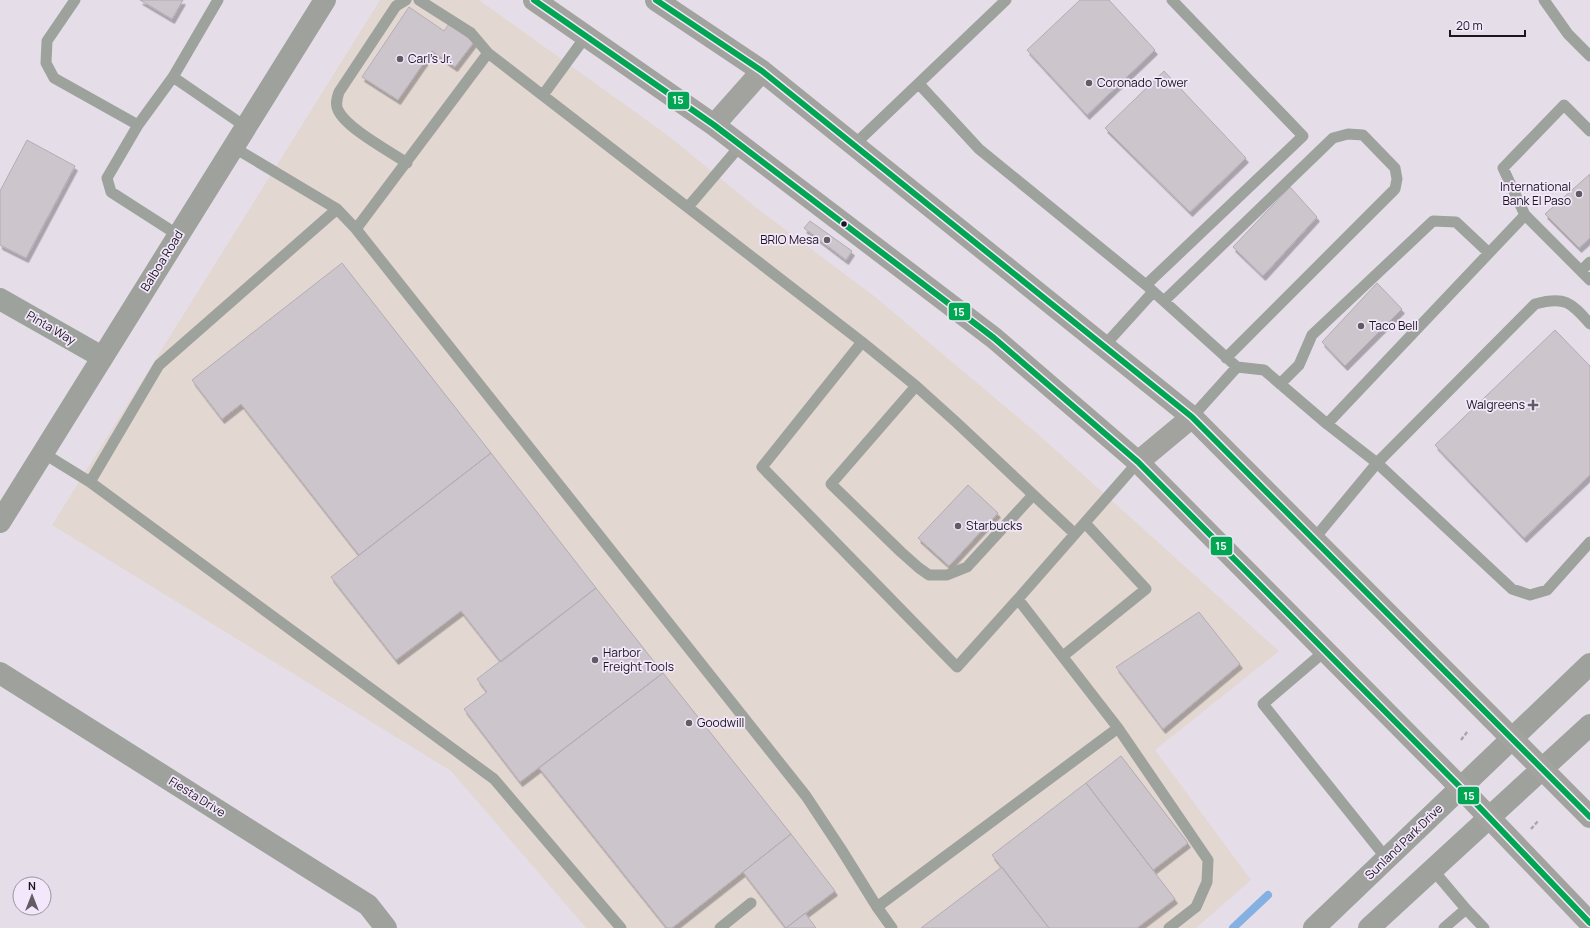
<svg xmlns="http://www.w3.org/2000/svg" width="1590" height="928" viewBox="0 0 1590 928" font-family="Manrope,sans-serif">
<style>
.commercial{fill:#e3d7d2}
.lines{fill:none;stroke-linecap:round;stroke-linejoin:round}
.stream{stroke:#84b0e2;stroke-width:8}
.building{fill:#ccc5cc;stroke:#b4acb4;filter:url(#shadow)}
.path{stroke:#a9a7a8;stroke-width:2.5;stroke-dasharray:4 2;stroke-linecap:butt}
.lane{stroke:#9ea29c;stroke-width:11}
.street{stroke:#9ea29c;stroke-width:22}
.secondary{stroke:#9ea19c;stroke-width:22}
.primary{stroke:#a2a29f;stroke-width:22}
.bus-1-casing{stroke:#f3e7fb;stroke-width:9}
.bus-1{stroke:#00a651;stroke-width:6}
.poi-dot{fill:#615c64;stroke:#f3e7fb;stroke-width:1.5}
.bus-dot{fill:#1a161d;stroke:#f3e7fb;stroke-width:1.5}
.labels{text-anchor:middle;stroke-width:3.5;stroke-linejoin:round;paint-order:stroke}
.poi-label{font-size:12px;fill:#1a161d;stroke:#f3e7fb;text-anchor:start}
.street-label{font-size:12px;fill:#1a161d;stroke:#f3e7fb}
.line-badge{stroke:#f3e7fb;stroke-width:1.5}
.badge-label{font-size:11px;text-anchor:middle;font-weight:bold;fill:#fff}
</style>
<defs>
<filter id="shadow"><feDropShadow dx="2.5" dy="4.5" stdDeviation="0" flood-color="#0004"/></filter>
</defs>
<rect width="100%" height="100%" fill="#e5dee9"/>
<path class="commercial" d="M380,0H479L666,134L758,209L874,296L1040,436L1279,651L1155,750L1251,880L1196,928H586L451,771L52,525Z"/>
<g class="lines">
<path class="stream" d="M1233,928L1268,895"/>
</g>
<path class="building" d="M140,0H183L172,19Z
M1080,0H1109L1155,50L1087,115L1027,50Z
M409,7L444,31L449,24L474,42L455,67L432,51L398,100L362,77Z
M1164,71L1246,158L1190,212L1105,128Z
M27,140L75,166L26,258L0,245V191Z
M1590,174V238L1579,248L1545,214Z
M1290,187L1317,217L1263,276L1233,247Z
M810,221L852,251L846,260L804,228Z
M342,263L491,453L359,555L241,404L222,419L192,380Z
M1377,283L1402,309L1345,366L1322,342Z
M1555,330L1590,366V475L1524,538L1435,445Z
M491,453L596,588L501,662L461,611L396,660L331,577Z
M968,485L998,513L949,566L918,538Z
M596,588L663,673L520,782L464,709L487,692L477,679Z
M1199,612L1240,664L1163,729L1116,667Z
M663,673L791,834L672,928H667L539,768Z
M1121,756L1188,843L1153,870L1086,783Z
M1086,783L1175,899L1137,928H1049L992,855Z
M791,834L835,891L786,928L743,872Z
M1002,867L1049,928H921Z
M805,913L816,928H786Z"/>
<g class="lines">
<path class="path" d="M1461,740L1468,731
M1531,829L1538,821"/>
<path class="lane" d="M75,0L47,41L46,63L54,78L138,125L173,77
M218,0L173,77L246,127
M406,0L396,6L339,92C337,98 335,104 338,110C346,128 389,151 407,163
M419,0L471,33L488,53
M1544,0L1568,34L1590,56
M919,84L979,149L1146,285L1237,367L1264,370L1327,424L1377,463L1512,589L1530,595L1547,590L1590,542
M543,95L586,36
M138,125L107,178L111,192L178,235
M1590,131L1564,105L1503,168L1525,215L1590,280
M854,145L1006,0
M233,147L337,209L356,229
M688,207L740,146
M1581,271L1590,262
M1146,285L1303,136L1172,0
M1164,301L1333,138L1348,134L1363,135L1395,168L1397,179L1395,189L1226,358
M862,342L762,467L957,667L1018,599
M1104,346L1153,292
M1280,384L1299,365L1312,335L1433,221L1456,222L1489,253
M916,386L831,484L901,552L919,568L929,575H947L967,567L1033,495
M1192,417L1237,367
M1327,424L1525,215
M43,453L90,482L159,365L337,209
M1138,462L1018,599L1118,728L1208,860L1207,882L1196,907L1169,928
M90,482L494,779L621,928
M1314,539L1377,463L1535,304C1565,296 1571,302 1590,324
M1325,651L1263,704L1387,859
M1063,656L1146,589L1085,523
M1433,870L1466,909L1444,928
M877,907L1118,728
M1466,909L1484,928
M720,928L751,903
M892,928L877,907L841,849L806,796L356,229L488,53L862,342L916,386L957,423L1075,534"/>
<path class="street" d="M0,299L102,357"/>
<path class="secondary" d="M0,522L325,0
M0,673L368,905L386,928
M1314,928L1590,664
M1369,928L1590,725"/>
<path class="primary" d="M534,0L714,125L994,338L1138,462L1461,788L1590,923
M656,0L762,71L1192,417L1590,817
M714,125L762,71
M1138,462L1192,417"/>
<g class="bus-1-casing">
<path id="bus-1" d="M534,0L714,125L994,338L1138,462L1461,788L1590,923
M656,0L762,71L1192,417L1590,817"/>
</g>
<use href="#bus-1" class="bus-1"/>
</g>
<g class="poi-dot">
<circle cx="400" cy="59" r="4"/>
<circle cx="1089" cy="83" r="4"/>
<circle cx="1579" cy="194" r="4"/>
<circle cx="827" cy="240" r="4"/>
<circle cx="1361" cy="326" r="4"/>
<path d="M1531 399h4v4h4v4h-4v4h-4v-4h-4v-4h4z"/>
<circle cx="958" cy="526" r="4"/>
<circle cx="595" cy="660" r="4"/>
<circle cx="689" cy="723" r="4"/>
</g>
<circle class="bus-dot" cx="844" cy="224" r="3.5"/>
<g class="labels">
<g class="poi-label">
<text x="408" y="63">Carl's Jr.</text>
<text x="1097" y="87">Coronado Tower</text>
<text x="1571" y="191" text-anchor="end">International<tspan x="1571" dy="14">Bank El Paso</tspan></text>
<text x="819" y="244" text-anchor="end">BRIO Mesa</text>
<text x="1369" y="330">Taco Bell</text>
<text x="1525" y="409" text-anchor="end">Walgreens</text>
<text x="966" y="530">Starbucks</text>
<text x="603" y="657">Harbor<tspan x="603" dy="14">Freight Tools</tspan></text>
<text x="697" y="727">Goodwill</text>
</g>
<g class="street-label">
<text transform="translate(162 261) rotate(-58)" y="4">Balboa Road</text>
<text transform="translate(51 328) rotate(30)" y="4">Pinta Way</text>
<text transform="translate(197 797) rotate(32)" y="4">Fiesta Drive</text>
<text transform="translate(1404 842) rotate(-44)" y="4">Sunland Park Drive</text>
</g>
</g>
<g class="line-badge">
<rect x="667" y="91" width="23" height="19" rx="4" fill="#00a651"/>
<rect x="948" y="302" width="23" height="19" rx="4" fill="#00a651"/>
<rect x="1210" y="536" width="23" height="20" rx="4" fill="#00a651"/>
<rect x="1457" y="786" width="23" height="19" rx="4" fill="#00a651"/>
</g>
<g class="badge-label">
<text x="678" y="104">15</text>
<text x="959" y="316">15</text>
<text x="1221" y="550">15</text>
<text x="1469" y="800">15</text>
</g>
<g transform="translate(32 896)"><circle r="19" fill="#f3e7fb" stroke="#9c93a2"/>
<path d="M0-3L7 15L0 10L-7 15Z" fill="#615c64"/>
<text y="-6" font-size="11" font-weight="bold" text-anchor="middle" fill="#1a161d">N</text>
</g>
<path d="M1450 30v6h75v-6" fill="none" stroke="#1a161d" stroke-width="2"/>
<text x="1456" y="30" font-size="12" fill="#1a161d" stroke="#f3e7fb" stroke-width="3" paint-order="stroke">20 m</text>
</svg>
